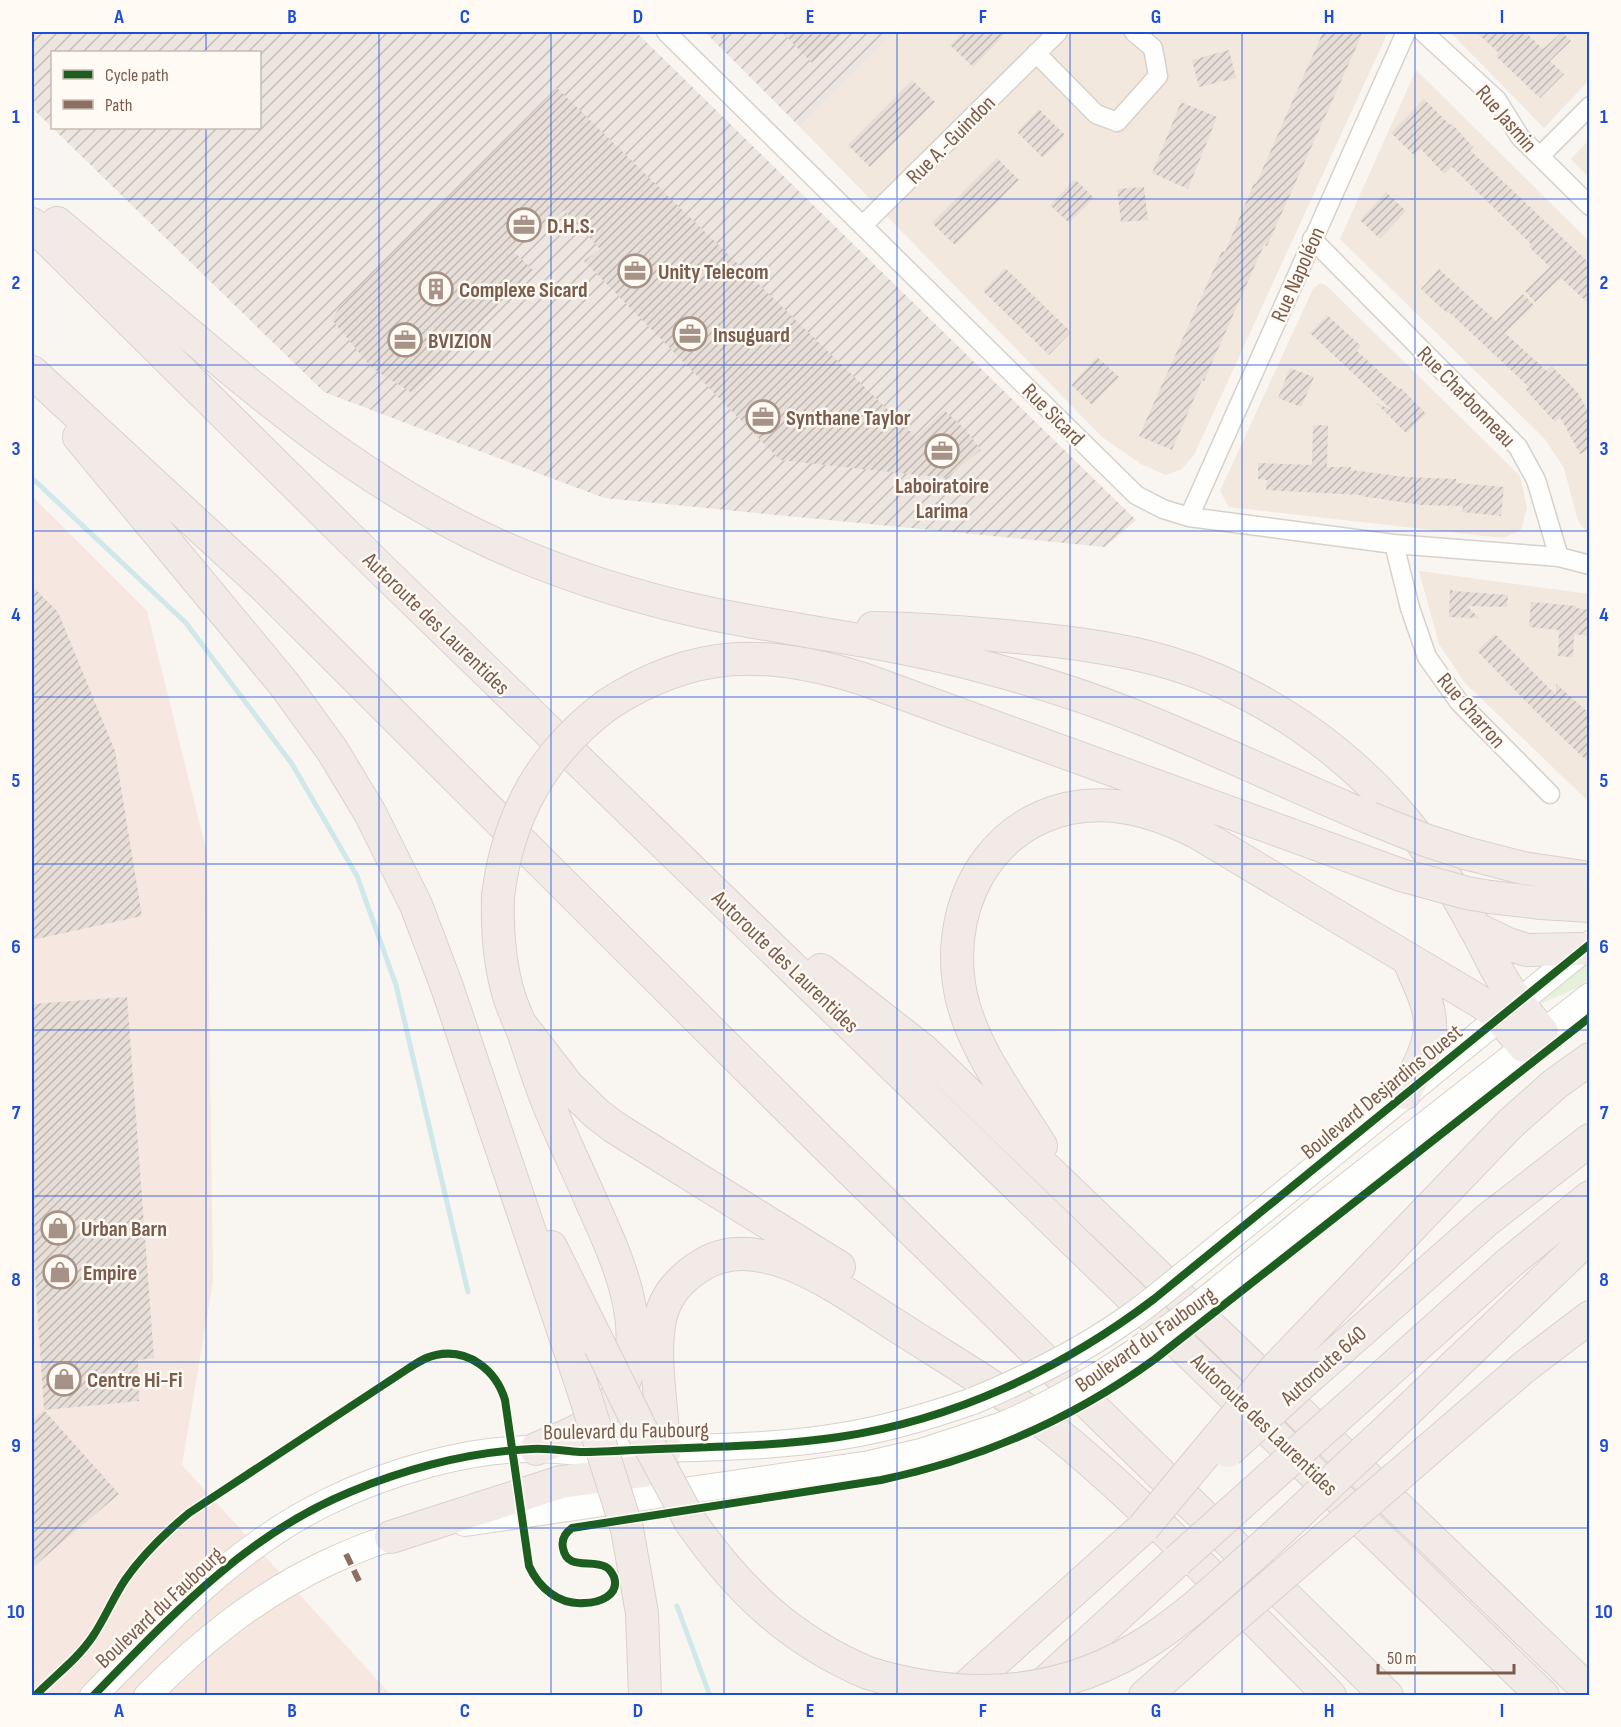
<svg xmlns="http://www.w3.org/2000/svg" width="1621" height="1727" viewBox="0 0 1621 1727" font-family="'Sofia Sans Condensed',sans-serif">
<style>
.residential{fill:#f2e8de}
.commercial{fill:#f6e8e1}
.industrial{fill:url(#industrial-furrows);fill-rule:evenodd}
.green{fill:#e7f0db}
.lines{fill:none;stroke-linecap:round;stroke-linejoin:round}
.stream{stroke:#d0e8ea;stroke-width:5}
.building{fill:url(#building-hatch)}
.street-casing{stroke:#d7d1cb;stroke-width:21}
.secondary-casing{stroke:#d9d2cb;stroke-width:28}
.highway-casing{stroke:#dad1cc;stroke-width:34}
.street{stroke:#fefefd;stroke-width:18}
.secondary{stroke:#fefefd;stroke-width:26}
.highway{stroke:#f2eae7;stroke-width:32}
.secondary-bridge-casing{stroke:#d9d2cb;stroke-width:28;stroke-linecap:butt}
.highway-bridge-casing{stroke:#dad1cc;stroke-width:34;stroke-linecap:butt}
.secondary-bridge{stroke:#fefefd;stroke-width:26}
.highway-bridge{stroke:#f2eae7;stroke-width:32}
.quiet{stroke:#8d6e63;stroke-width:6;stroke-dasharray:12 6;stroke-linecap:butt}
.cycleway-casing{stroke:#fffaf3;stroke-width:11}
.cycleway{stroke:#1b5e20;stroke-width:8}
.grid{fill:none;stroke:#1d4ed8;stroke-width:1.5;stroke-opacity:0.55}
.labels{text-anchor:middle;stroke-width:5;stroke-linejoin:round;paint-order:stroke}
.street-label{font-size:22px;fill:#7a5c4d;stroke:#fffaf3}
.poi-label{font-size:22px;font-weight:bold;fill:#7a5c4d;stroke:#fffaf3;text-anchor:start}
.neatline{fill:none;stroke:#1d4ed8;stroke-width:2}
.grid-label{font-size:20px;text-anchor:middle;font-weight:bold;fill:#1d4ed8}
</style>
<defs>
<pattern id="industrial-furrows" width="10" height="10" patternUnits="userSpaceOnUse" patternTransform="scale(1.5)"><rect width="10" height="10" fill="#ede5e0"/><path d="M-1 1l2-2M0 10L10 0M9 11l2-2" fill="none" stroke="#c5bdb8"/></pattern>
<pattern id="building-hatch" width="6" height="6" patternUnits="userSpaceOnUse" patternTransform="scale(1.5)"><rect width="6" height="6" fill="#e6ded7"/><path d="M-1 1l2-2M0 6l6-6M5 7l2-2" fill="none" stroke="#bfb7b1"/></pattern>
</defs>
<rect width="100%" height="100%" fill="#f9f5f0"/>
<path class="residential" d="M895,32H1388L1194,455L1182,469L1166,475L1141,464L1102,437L800,127Z
M1450,32H1589V80L1544,128Z
M1416,70L1589,241V535L1578,521L1564,468L1544,438L1340,239Z
M1589,140V178L1571,159Z
M1320,283L1326,285L1520,476L1527,508L1521,530L1503,538L1229,507L1220,491L1313,289Z
M1419,571L1589,594V802L1465,683L1439,644Z"/>
<path class="commercial" d="M32,496L147,611L207,853L213,1281L182,1465L391,1695H32Z"/>
<path class="industrial" d="M32,32H636L1136,520L1105,547L604,498L324,392L32,108ZM52,52H260V128H52Z
M705,32H895L800,127Z"/>
<path class="green" d="M1589,959V979L1577,988L1542,1003L1539,1000Z"/>
<g class="lines">
<path class="stream" d="M32,478L186,623L292,764L357,876L396,985L468,1292
M677,1606L710,1696"/>
</g>
<path class="building" d="M782,32H844L812,63Z
M963,32H1007L973,67L950,45Z
M1323,32H1363L1267,246L1264,245L1204,381L1202,380L1172,450L1139,436L1222,251L1225,252L1254,183L1256,184Z
M1476,32H1525L1543,49L1562,32L1571,41L1550,61L1564,74L1540,98L1496,56L1499,53Z
M1229,50L1236,78L1199,87L1192,60Z
M912,80L935,102L870,167L848,145Z
M557,88L916,437L944,410L966,430L981,450L946,478L780,460L584,261L600,249L564,210L514,252L533,270L412,393L372,368L332,320L339,308Z
M1424,99L1450,125L1452,124L1473,147L1470,150L1590,264V305L1561,278L1535,302L1525,291L1550,267L1529,247L1531,244L1452,167L1444,174L1421,149L1414,155L1391,133Z
M1181,102L1217,117L1188,189L1152,173Z
M1039,109L1065,135L1043,158L1017,132Z
M997,158L1019,180L955,245L932,223Z
M1075,179L1094,198L1069,223L1050,205Z
M1144,187L1148,220L1121,222L1117,189Z
M1386,192L1406,211L1380,239L1360,220Z
M1005,268L1071,332L1049,355L983,291Z
M1439,269L1496,321L1523,294L1534,305L1505,333L1547,371L1552,366L1578,393L1590,415V449L1580,454L1560,417L1555,422L1526,390L1529,387L1449,312L1447,313L1421,289Z
M1327,315L1361,346L1357,351L1399,389L1401,388L1426,414L1406,433L1376,403L1392,410L1310,333Z
M1097,357L1119,377L1092,405L1071,385Z
M1290,368L1314,377L1301,407L1278,398Z
M1313,425H1328L1327,467H1351V470L1406,477L1456,479V483L1504,487L1501,516L1462,512L1463,506L1422,505L1361,496V495L1266,490L1267,480L1258,479V463L1312,465Z
M32,586L58,612L115,751L142,916L32,940Z
M1450,588L1453,591L1508,595L1507,607L1467,606L1479,618L1449,617Z
M1531,602L1576,606V608L1590,610V636L1574,634L1573,657L1558,656L1559,630L1529,627Z
M1495,634L1556,695V684L1590,714V764L1547,723L1477,651Z
M127,997L154,1358L138,1360L139,1401L44,1410L32,1229V1004Z
M44,1410L119,1494L32,1568V1421Z"/>
<g class="lines">
<g class="street-casing">
<path id="street" d="M666,32L1136,495L1163,509L1189,517L1394,544L1559,557L1590,565
M1423,32L1497,100L1520,137L1590,206
M1036,53L1096,114L1117,122L1158,76L1153,48L1134,32
M1540,156L1590,106
M863,225L1058,32
M1312,239L1518,447L1536,480L1559,557
M1189,517L1406,32
M1394,544L1410,608L1427,657L1459,702L1550,794"/>
</g>
<g class="secondary-casing">
<path id="secondary" d="M1195,1266L1590,944
M1219,1289L1311,1214L1590,996
M465,1523L870,1464L921,1452L1003,1425
M93,1696C165,1623 233,1548 327,1502C388,1472 469,1448 537,1449C551,1449 566,1451 580,1452C598,1452 616,1451 634,1450C703,1447 773,1448 842,1436C887,1429 930,1416 973,1401
M147,1696C202,1640 260,1594 331,1561C356,1550 381,1539 408,1534"/>
</g>
<g class="highway-casing">
<path id="highway" d="M57,223C106,264 155,305 203,346C296,424 383,493 495,544C564,575 637,598 712,614C796,631 882,641 965,662C1020,676 1074,692 1127,713C1209,745 1289,784 1370,818
M32,224L379,567L1543,1696
M32,372L265,587L820,1140L1387,1696
M79,437L284,684L332,750L370,813L416,905L447,987L581,1383
M873,628C917,628 961,632 1005,636C1060,641 1116,647 1170,663C1263,691 1349,751 1410,827C1435,858 1457,894 1476,930C1486,947 1493,965 1504,982C1515,1000 1529,1016 1542,1032
M607,705C694,648 767,649 863,679L1401,875
M1465,853L1523,868L1590,878
M498,896C497,930 499,963 509,996C513,1009 519,1021 524,1034C531,1055 538,1077 546,1098C560,1134 577,1168 592,1203C619,1263 656,1340 613,1402C595,1427 563,1437 536,1449
M1490,897L1541,903L1590,906
M1475,928L1508,944L1527,950L1583,949
M821,970L923,1050L1590,1692
M521,1025L568,1086L597,1114L614,1127L839,1267
M1405,1093C1415,1072 1431,1047 1430,1022C1429,1001 1416,979 1409,960
M1041,1146C1012,1099 973,1050 961,995C940,894 1005,796 1115,806C1144,809 1170,819 1196,832L1482,1003L1499,1016L1524,1046
M551,1247L600,1346
M1277,1367L1510,1124L1555,1084L1590,1059
M1298,1387L1487,1220L1590,1140
M1333,1421L1508,1264L1590,1197
M1384,1433L1590,1236
M1398,1476L1523,1368L1590,1317
M690,1521C738,1590 790,1640 868,1673
M627,1529L642,1613L645,1696
M391,1537L561,1482L651,1470L660,1465L664,1453C664,1411 648,1342 665,1304C672,1288 687,1274 702,1265C763,1227 848,1296 900,1328C951,1361 1005,1392 1053,1430C1118,1482 1176,1541 1235,1600C1266,1632 1298,1663 1330,1696
M1036,1691L1177,1561
M956,1696L1143,1528
M1145,1696L1226,1624"/>
</g>
<use href="#street" class="street"/>
<use href="#secondary" class="secondary"/>
<use href="#highway" class="highway"/>
<g class="secondary-bridge-casing">
<path id="secondary-bridge" d="M973,1401C1028,1378 1081,1352 1130,1317C1153,1301 1173,1283 1195,1266
M1003,1425C1083,1391 1152,1343 1219,1289"/>
</g>
<g class="highway-bridge-casing">
<path id="highway-bridge" d="M1370,818L1425,840L1465,853
M1401,875L1467,893L1490,897
M498,896C508,815 542,754 607,705
M600,1346L648,1443L690,1521
M581,1383L627,1529
M1228,1451L1298,1387
M1143,1528L1277,1367
M1177,1561L1333,1421
M1226,1624L1398,1476
M868,1673C967,1703 1065,1697 1152,1639C1187,1616 1217,1588 1247,1561C1294,1519 1338,1475 1384,1433"/>
</g>
<use href="#secondary-bridge" class="secondary-bridge"/>
<use href="#highway-bridge" class="highway-bridge"/>
<path class="quiet" d="M346,1554L359,1581"/>
<g class="cycleway-casing">
<path id="cycleway" d="M35,1696C54,1676 77,1660 93,1636C105,1618 113,1598 125,1580C143,1554 165,1533 189,1513L406,1370C415,1364 425,1357 436,1355C468,1348 496,1370 505,1400L529,1566C539,1588 559,1605 584,1603C598,1603 620,1596 614,1577C612,1573 610,1569 606,1567C591,1559 567,1571 563,1548C561,1539 565,1533 572,1528L881,1480C980,1459 1073,1419 1155,1359L1590,1017
M93,1696C170,1617 245,1535 350,1492C408,1468 469,1452 532,1449C548,1448 564,1451 580,1452C597,1452 615,1451 633,1450C701,1447 771,1447 839,1437C954,1420 1062,1369 1154,1299L1590,944"/>
</g>
<use href="#cycleway" class="cycleway"/>
</g>
<path class="grid" d="M206,32V52M379,32V1696M551,32V1696M724,32V1696M897,32V1696M1070,32V1696M1242,32V1696M1415,32V1696M206,128V1696M32,199H1590M32,365H1590M32,531H1590M32,697H1590M32,864H1590M32,1030H1590M32,1196H1590M32,1362H1590M32,1528H1590"/>
<defs>
<g id="office-ring" transform="scale(1.725)"><circle r="9.5" fill="#fffaf3" stroke="#a69286" stroke-width="1.5"/><path d="M-6-3h4V-5.5h4V-3h4V5H-6ZM-1-4.5V-3h2v-1.5ZM-6 0V1H6V0Z" fill="#a69286"/></g>
<g id="building-ring" transform="scale(1.725)"><circle r="9.5" fill="#fffaf3" stroke="#a69286" stroke-width="1.5"/><path d="M-4-6H4V6H1V3H-1V6H-4ZM-2.5-4.3h1.7v1.8h-1.7ZM.8-4.3h1.7v1.8H.8ZM-2.5-1h1.7V.8h-1.7ZM.8-1h1.7V.8H.8Z" fill="#a69286"/></g>
<g id="shop-ring" transform="scale(1.725)"><circle r="9.5" fill="#fffaf3" stroke="#a69286" stroke-width="1.5"/><path d="M-5-2.5h2.3a2.7 3.5 0 0 1 5.4 0H5L5.5 6h-11ZM-1.5-2.5h3a1.5 2.3 0 0 0-3 0Z" fill="#a69286"/></g>
</defs>
<g fill-rule="evenodd">
<use href="#office-ring" x="524" y="225"/>
<use href="#office-ring" x="635" y="271"/>
<use href="#building-ring" x="436" y="289"/>
<use href="#office-ring" x="690" y="334"/>
<use href="#office-ring" x="405" y="340"/>
<use href="#office-ring" x="763" y="417"/>
<use href="#office-ring" x="942" y="451"/>
<use href="#shop-ring" x="58" y="1228"/>
<use href="#shop-ring" x="60" y="1272"/>
<use href="#shop-ring" x="64" y="1379"/>
</g>
<g class="labels">
<g class="street-label">
<text transform="translate(1507 118) rotate(49)" y="8">Rue Jasmin</text>
<text transform="translate(950 139) rotate(-45)" y="8">Rue A.-Guindon</text>
<text transform="translate(1297 274) rotate(-66)" y="8">Rue Napoléon</text>
<text transform="translate(1467 396) rotate(46)" y="8">Rue Charbonneau</text>
<text transform="translate(1054 414) rotate(45)" y="8">Rue Sicard</text>
<text transform="translate(437 623) rotate(44)" y="8">Autoroute des Laurentides</text>
<text transform="translate(1472 710) rotate(49)" y="8">Rue Charron</text>
<text transform="translate(786 961) rotate(44)" y="8">Autoroute des Laurentides</text>
<text transform="translate(1381 1091) rotate(-39)" y="8">Boulevard Desjardins Ouest</text>
<text transform="translate(1145 1339) rotate(-35)" y="8">Boulevard du Faubourg</text>
<text transform="translate(1323 1365) rotate(-42)" y="8">Autoroute 640</text>
<text transform="translate(1265 1424) rotate(44)" y="8">Autoroute des Laurentides</text>
<text transform="translate(626 1430) rotate(-1)" y="8">Boulevard du Faubourg</text>
<text transform="translate(159 1607) rotate(-43)" y="8">Boulevard du Faubourg</text>
</g>
<g class="poi-label">
<text x="547" y="233">D.H.S.</text>
<text x="658" y="279">Unity Telecom</text>
<text x="459" y="297">Complexe Sicard</text>
<text x="713" y="342">Insuguard</text>
<text x="428" y="348">BVIZION</text>
<text x="786" y="425">Synthane Taylor</text>
<text x="942" y="493" text-anchor="middle">Laboiratoire<tspan x="942" dy="25">Larima</tspan></text>
<text x="81" y="1236">Urban Barn</text>
<text x="83" y="1280">Empire</text>
<text x="87" y="1387">Centre Hi-Fi</text>
</g>
</g>
<rect width="1621" height="1727" fill="none" stroke="#fffaf3" stroke-width="66"/>
<rect x="51" y="51" width="210" height="78" fill="#fffaf3" stroke="#cabbb1" stroke-width="1.5"/>
<rect x="63" y="70" width="30" height="9" fill="#1b5e20" stroke="#cabbb1" stroke-width="1.5"/>
<text x="105" y="81" font-size="18" fill="#7a5c4d">Cycle path</text>
<rect x="63" y="100" width="30" height="9" fill="#8d6e63" stroke="#cabbb1" stroke-width="1.5"/>
<text x="105" y="111" font-size="18" fill="#7a5c4d">Path</text>
<path d="M1378 1664v9h136v-9" fill="none" stroke="#7a5c4d" stroke-width="3"/>
<text x="1387" y="1664" font-size="18" fill="#7a5c4d" stroke="#fffaf3" stroke-width="4.5" paint-order="stroke">50 m</text>
<rect x="33" y="33" width="1555" height="1661" class="neatline"/>
<g class="grid-label">
<text x="119" y="23">A</text>
<text x="292" y="23">B</text>
<text x="465" y="23">C</text>
<text x="638" y="23">D</text>
<text x="810" y="23">E</text>
<text x="983" y="23">F</text>
<text x="1156" y="23">G</text>
<text x="1329" y="23">H</text>
<text x="1502" y="23">I</text>
<text x="16" y="123">1</text>
<text x="1604" y="123">1</text>
<text x="16" y="289">2</text>
<text x="1604" y="289">2</text>
<text x="16" y="455">3</text>
<text x="1604" y="455">3</text>
<text x="16" y="621">4</text>
<text x="1604" y="621">4</text>
<text x="16" y="787">5</text>
<text x="1604" y="787">5</text>
<text x="16" y="953">6</text>
<text x="1604" y="953">6</text>
<text x="16" y="1119">7</text>
<text x="1604" y="1119">7</text>
<text x="16" y="1286">8</text>
<text x="1604" y="1286">8</text>
<text x="16" y="1452">9</text>
<text x="1604" y="1452">9</text>
<text x="16" y="1618">10</text>
<text x="1604" y="1618">10</text>
<text x="119" y="1717">A</text>
<text x="292" y="1717">B</text>
<text x="465" y="1717">C</text>
<text x="638" y="1717">D</text>
<text x="810" y="1717">E</text>
<text x="983" y="1717">F</text>
<text x="1156" y="1717">G</text>
<text x="1329" y="1717">H</text>
<text x="1502" y="1717">I</text>
</g>
</svg>
